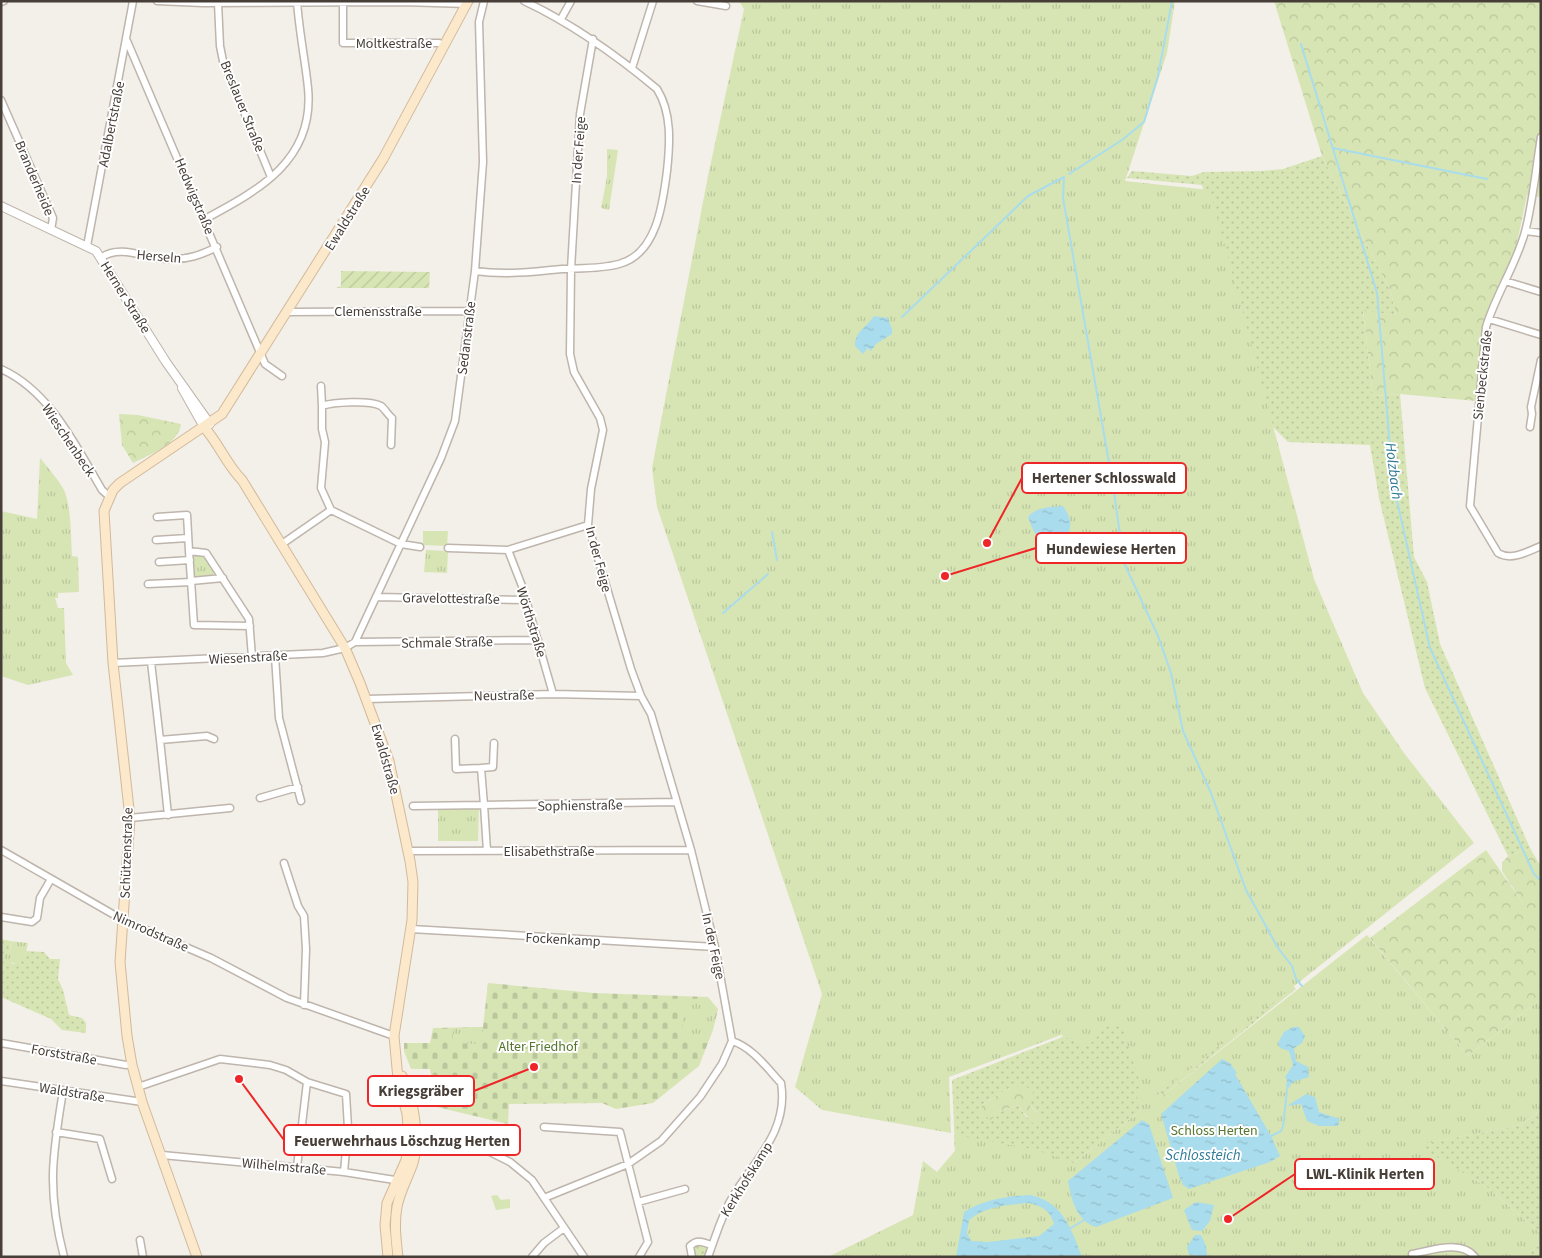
<svg xmlns="http://www.w3.org/2000/svg" width="1542" height="1258" viewBox="0 0 1542 1258" font-family="'Source Sans 3',sans-serif">
<style>
.grass{fill:url(#grass-dots);fill-rule:evenodd}
.forest{fill:url(#forest-crowns)}
.cemetery{fill:url(#cemetery-stones)}
.park{fill:url(#park-tufts)}
.garden{fill:url(#garden-furrows)}
.pitch{fill:#d7e5b4}
.water{fill:url(#water-ripples);fill-rule:evenodd}
.lines{fill:none;stroke-linecap:round;stroke-linejoin:round}
.stream{stroke:#a9dcec;stroke-width:2}
.minor-casing{stroke:#beb5ac;stroke-width:9}
.tertiary-casing{stroke:#beb5ac;stroke-width:10}
.secondary-casing{stroke:#d1ba9b;stroke-width:11}
.minor{stroke:#fff;stroke-width:6}
.tertiary{stroke:#fff;stroke-width:8}
.secondary{stroke:#fce8cb;stroke-width:9}
.labels{text-anchor:middle;stroke-width:4;stroke-linejoin:round;paint-order:stroke}
.street-label{font-size:14px;fill:#473e38;stroke:#fff}
.park-label{font-size:14px;fill:#55762e;stroke:#fff}
.water-label{font-size:15px;font-style:italic;fill:#307b96;stroke:#fff}
.leader{fill:none;stroke:#ee2628;stroke-width:2}
.callout-dot{fill:#ee2628;stroke:#fff;stroke-width:2}
.callout{fill:#fff;stroke:#ee2628;stroke-width:2}
.callout-label{font-size:15px;text-anchor:middle;font-weight:bold;fill:#473e38}
</style>
<defs>
<pattern id="grass-dots" width="8" height="8" patternUnits="userSpaceOnUse" patternTransform="scale(1.25)"><rect width="8" height="8" fill="#d7e5b4"/><path d="M2 2h.1M6 6h.1" fill="none" stroke="#bac69c" stroke-width="1.8" stroke-linecap="round"/></pattern>
<pattern id="forest-crowns" width="20" height="18" patternUnits="userSpaceOnUse" patternTransform="scale(1.25)"><rect width="20" height="18" fill="#d7e5b4"/><path d="M2 6a3 3 0 1 1 6 0M12 15a3 3 0 1 1 6 0" fill="none" stroke="#bac69c"/></pattern>
<pattern id="cemetery-stones" width="16" height="16" patternUnits="userSpaceOnUse" patternTransform="scale(1.25)"><rect width="16" height="16" fill="#d7e5b4"/><path d="M2 7V4a2 2 0 0 1 4 0v3zM10 15v-3a2 2 0 0 1 4 0v3z" fill="#bac69c"/></pattern>
<pattern id="park-tufts" width="24" height="20" patternUnits="userSpaceOnUse" patternTransform="scale(1.25)"><rect width="24" height="20" fill="#d7e5b4"/><path d="M3 7l-1-3M5 7V3M7 7l1-3M15 17l-1-3M17 17v-4M19 17l1-3" fill="none" stroke="#bac69c"/></pattern>
<pattern id="garden-furrows" width="10" height="10" patternUnits="userSpaceOnUse" patternTransform="scale(1.25)"><rect width="10" height="10" fill="#d7e5b4"/><path d="M-1 1l2-2M0 10L10 0M9 11l2-2" fill="none" stroke="#bac69c"/></pattern>
<pattern id="water-ripples" width="26" height="14" patternUnits="userSpaceOnUse" patternTransform="scale(1.25)"><rect width="26" height="14" fill="#a9dcec"/><path d="M2 4q2-2 4 0t4 0M15 11q2-2 4 0t4 0" fill="none" stroke="#93becb"/></pattern>
</defs>
<rect width="100%" height="100%" fill="#f3efe9"/>
<path class="grass" d="M1322,156L1391,292L1396,315L1363,311L1373,396L1400,394L1414,557L1427,582L1440,644L1530,848L1508,856L1425,688L1379,498L1370,445L1288,442L1270,424L1202,185L1127,178L1132,171L1192,176L1204,172L1263,171L1283,169Z
M1,939L10,941L11,950L5,955L12,964H15L21,955L25,956L26,951L44,952L50,959H60L58,979L63,990L69,1015L82,1018L86,1023V1033L62,1030L51,1019L1,997Z
M1285,976L1296,989L1161,1097L1144,1088L1141,1110L1074,1163L938,1171L955,1151L952,1080L1060,1038L1098,1015ZM1011,1087L1037,1112L1027,1118L1018,1105L998,1112L982,1105Z
M1541,1110V1234L1488,1188L1416,1145L1521,1125Z
M697,1243L708,1247L705,1257H695L693,1246Z
M1541,1243V1257H1525Z"/>
<path class="forest" d="M1274,1H1541V197L1527,195L1515,252L1485,321L1476,401L1400,394L1373,396L1363,310L1396,315L1391,292L1322,156Z
M119,414L138,415L181,424C179,444 149,455 133,463L122,445Z
M1530,848L1541,867V999L1468,1056L1370,938L1486,850L1524,905L1502,871V863L1508,856Z
M1026,1086L1033,1092L1030,1106L1040,1115L1037,1122L1032,1123L1018,1105L998,1112L991,1120L981,1113L982,1105L1011,1087Z"/>
<path class="cemetery" d="M488,983L594,993L708,997L718,1009L713,1030L699,1066L653,1103L616,1109L602,1103L509,1104L508,1124L437,1107L430,1069H411L404,1051V1043H430L433,1028L483,1027Z"/>
<path class="park" d="M739,1H1175L1167,53L1125,181L1210,190L1314,579L1363,693L1404,753L1474,843L1157,1095L1161,1097L1367,935L1468,1056L1541,999V1110L1521,1125L1417,1145L1488,1188L1541,1234V1243L1525,1257H828L913,1215L923,1161L937,1172L955,1151L954,1135L1033,1149L1074,1163L1141,1110L1136,1093L1142,1089L1120,1020L1103,1029L1094,1041L1084,1046L1061,1035L949,1077L951,1133L822,1110L795,1087L822,994L657,507L652,468L708,176L744,9Z
M607,149L618,150L609,210L601,208L607,177Z
M40,458C48,468 58,479 64,490C71,505 71,538 72,556L78,557L79,592L58,593V598H55L58,608H64L66,663L73,675L28,685L1,676V511L37,519Z
M426,550L448,551L447,573L424,572Z
M196,555L204,556L214,571L213,576L195,577L193,558Z
M438,808H479L478,841H438Z
M10,941L28,943L25,956H21L15,964L4,960L5,955L11,950Z
M707,998L716,1013L707,1043L683,1041L682,1002Z
M483,1027L482,1044L453,1043V1028Z
M497,1195L501,1200L510,1199V1208L496,1210L491,1196Z"/>
<path class="garden" d="M341,271L430,272L429,288H336L341,286Z"/>
<path class="pitch" d="M423,531H448L447,546L423,545Z"/>
<path class="water" d="M874,316L888,318L892,329V334L876,344L871,351L868,348L863,354L855,346C855,331 867,327 874,316Z
M1063,506C1071,517 1072,523 1068,536C1042,552 1037,541 1028,517C1036,507 1050,507 1063,506Z
M1293,1027H1299L1305,1036L1302,1043L1294,1048L1296,1061L1308,1067L1309,1077L1293,1082L1286,1091L1287,1080L1285,1077L1293,1065L1289,1051L1280,1048L1278,1043L1284,1032Z
M1222,1059L1230,1063L1237,1073L1235,1074L1271,1136L1280,1156L1270,1162L1189,1189L1183,1185L1179,1176L1161,1114Z
M1306,1094L1315,1097L1319,1112L1340,1119L1338,1126H1319L1307,1121L1301,1104L1287,1106Z
M1142,1120L1149,1124L1173,1198L1096,1227C1076,1221 1071,1198 1068,1181Z
M1030,1195C1063,1202 1071,1228 1082,1257H956L964,1212C983,1200 1008,1196 1030,1195ZM1029,1203C1043,1207 1050,1210 1054,1224L1039,1236L988,1242L971,1241L967,1233L969,1220C986,1206 1008,1205 1029,1203Z
M1196,1202L1214,1205L1210,1221L1202,1231L1192,1230L1184,1210Z
M1195,1235H1201L1206,1246L1207,1257L1189,1255L1187,1247Z"/>
<g class="lines">
<path class="stream" d="M1301,44L1377,293L1393,483L1430,648L1534,874L1541,881
M1333,148L1487,179
M1069,174L1122,140L1144,122L1158,76L1172,1
M1064,177L1063,198L1112,480
M902,317L1028,196L1064,177
M1113,485L1124,563L1158,636L1171,673L1183,731L1211,793L1246,890L1278,948L1292,966L1296,979L1302,986
M772,532L777,560
M723,613L768,574
M1271,1136L1281,1131L1283,1126L1287,1091
M1071,1228L1084,1220"/>
<g class="minor-casing">
<path id="minor" d="M157,1L203,3L403,2L467,4
M697,1L726,6
M1,2L4,1
M343,2V43H439L445,45
M218,3L220,46L223,61L271,177
M561,19L571,1
M127,41L265,364L282,376
M632,68L653,1
M1,100L53,218L51,230
M1541,137C1536,167 1533,202 1525,232C1516,265 1496,294 1486,327L1470,506L1498,553C1511,561 1527,552 1541,546
M205,219C259,190 315,160 308,88C305,59 299,31 297,1
M1526,231L1541,233
M87,246L133,1
M102,257C121,244 147,259 169,259C187,260 201,255 217,247
M475,271C504,275 533,272 562,269C581,268 601,269 619,264C657,254 663,203 667,171C670,143 672,113 657,89C615,54 573,24 524,1
M1505,281L1541,292
M286,312L470,311
M1489,319L1541,335
M1,369C50,391 76,446 102,490L110,497
M321,386L322,406
M1530,427L1532,414L1531,407L1541,360
M331,510L321,488L325,442L322,429V406C333,402 370,400 381,406C385,409 388,415 392,418L391,445
M157,517L187,515L189,551
M156,540L188,538
M282,544L331,510L401,544L420,547
M448,548L508,550L588,525
M508,550L522,586L553,694
M159,562L190,560
M191,581L223,578
M148,584L191,582
M376,597L526,600
M250,626L194,625L189,551L206,553L249,619L252,657
M355,642L538,640
M275,656L279,718L301,801
M151,662L160,740
M113,663L323,653L345,648L355,642L441,458L455,421L475,271L483,162L479,22L484,1
M367,699L553,694L641,696
M455,739L456,769L481,768
M260,798L298,787
M413,806L484,805L481,768L493,767L494,743
M168,815L160,740L207,736L214,739
M130,818L230,808
M1,850L123,920L211,958L287,998L394,1036
M408,851L691,850
M487,851L484,805L676,802
M284,863L298,906L304,916L306,949L304,1005
M1,917L32,922L37,918L40,898L51,879
M411,929L715,947
M1,1043L126,1065
M1,1081L142,1102
M138,1087L220,1059L270,1065L286,1070L307,1082L346,1094L348,1128L344,1172
M63,1091C52,1157 47,1191 64,1257
M544,1127L620,1132L648,1242L639,1257
M412,1129L474,1144L510,1162L532,1180L584,1257
M56,1132L100,1139L112,1179
M162,1155L344,1172L401,1181
M297,1167L307,1082
M544,1198L628,1164L661,1141L700,1097L722,1064L732,1041L715,947L691,850L651,714L641,696L631,669L588,525L591,489L603,430L600,418L574,372L570,354L571,269L580,114L593,39
M638,1202L685,1189
M140,1240L143,1257
M1412,1254C1430,1251 1461,1239 1475,1257
M532,1257L544,1243L564,1228
M692,1257L690,1246C697,1239 703,1242 711,1245
M708,1257C716,1236 721,1216 733,1196C755,1160 789,1130 781,1083C767,1068 752,1047 732,1041"/>
</g>
<g class="tertiary-casing">
<path id="tertiary" d="M1,206L96,251L166,362L210,424
M182,388L204,427"/>
</g>
<g class="secondary-casing">
<path id="secondary" d="M204,427C219,444 227,465 242,480L345,648L360,683L389,761L410,861L413,882L412,920L394,1036L398,1079L407,1114L409,1140L406,1160L387,1203L385,1225L388,1257
M197,1257L142,1102L132,1065L127,1036L120,962L130,818L113,663L104,511L113,490L120,483L222,414L383,159L468,1
M398,1257C396,1240 394,1223 397,1207C400,1191 408,1178 413,1163C420,1139 414,1098 402,1076"/>
</g>
<use href="#minor" class="minor"/>
<use href="#tertiary" class="tertiary"/>
<use href="#secondary" class="secondary"/>
</g>
<g class="labels">
<g class="street-label">
<text x="394" y="48">Moltkestraße</text>
<text transform="translate(243 106) rotate(68)" y="5">Breslauer Straße</text>
<text transform="translate(111 124) rotate(-79)" y="5">Adalbertstraße</text>
<text transform="translate(578 150) rotate(-86)" y="5">In der Feige</text>
<text transform="translate(35 178) rotate(67)" y="5">Branderheide</text>
<text transform="translate(195 196) rotate(67)" y="5">Hedwigstraße</text>
<text transform="translate(347 218) rotate(-58)" y="5">Ewaldstraße</text>
<text transform="translate(159 256) rotate(5)" y="5">Herseln</text>
<text transform="translate(126 297) rotate(58)" y="5">Herner Straße</text>
<text x="378" y="316">Clemensstraße</text>
<text transform="translate(466 338) rotate(-83)" y="5">Sedanstraße</text>
<text transform="translate(1482 375) rotate(-84)" y="5">Sienbeckstraße</text>
<text transform="translate(69 440) rotate(56)" y="5">Wieschenbeck</text>
<text transform="translate(599 559) rotate(75)" y="5">In der Feige</text>
<text transform="translate(451 598) rotate(1)" y="5">Gravelottestraße</text>
<text transform="translate(532 622) rotate(73)" y="5">Wörthstraße</text>
<text transform="translate(447 642) rotate(-1)" y="5">Schmale Straße</text>
<text transform="translate(248 657) rotate(-3)" y="5">Wiesenstraße</text>
<text transform="translate(504 695) rotate(-1)" y="5">Neustraße</text>
<text transform="translate(386 759) rotate(74)" y="5">Ewaldstraße</text>
<text transform="translate(580 805) rotate(-1)" y="5">Sophienstraße</text>
<text x="549" y="856">Elisabethstraße</text>
<text transform="translate(126 853) rotate(-88)" y="5">Schützenstraße</text>
<text transform="translate(151 931) rotate(24)" y="5">Nimrodstraße</text>
<text transform="translate(563 939) rotate(3)" y="5">Fockenkamp</text>
<text transform="translate(714 946) rotate(78)" y="5">In der Feige</text>
<text transform="translate(64 1054) rotate(10)" y="5">Forststraße</text>
<text transform="translate(72 1092) rotate(9)" y="5">Waldstraße</text>
<text transform="translate(284 1166) rotate(5)" y="5">Wilhelmstraße</text>
<text transform="translate(746 1179) rotate(-58)" y="5">Kerkhofskamp</text>
</g>
<g class="park-label">
<text x="538" y="1051">Alter Friedhof</text>
<text x="1214" y="1135">Schloss Herten</text>
</g>
<g class="water-label">
<text transform="translate(1394 471) rotate(83)" y="5">Holzbach</text>
<text x="1203" y="1160">Schlossteich</text>
</g>
</g>
<path class="leader" d="M987 543L1022 478M945 576L1036 548M534 1067L474 1091M239 1079L284 1140M1228 1219L1295 1174"/>
<g class="callout-dot">
<circle cx="987" cy="543" r="5"/>
<circle cx="945" cy="576" r="5"/>
<circle cx="534" cy="1067" r="5"/>
<circle cx="239" cy="1079" r="5"/>
<circle cx="1228" cy="1219" r="5"/>
</g>
<g class="callout">
<rect x="1022" y="463" width="164" height="30" rx="5"/>
<rect x="1036" y="533" width="150" height="30" rx="5"/>
<rect x="368" y="1076" width="106" height="30" rx="5"/>
<rect x="284" y="1125" width="236" height="30" rx="5"/>
<rect x="1295" y="1159" width="139" height="30" rx="5"/>
</g>
<g class="callout-label">
<text x="1104" y="483">Hertener Schlosswald</text>
<text x="1111" y="554">Hundewiese Herten</text>
<text x="421" y="1096">Kriegsgräber</text>
<text x="402" y="1146">Feuerwehrhaus Löschzug Herten</text>
<text x="1365" y="1179">LWL-Klinik Herten</text>
</g>
<rect width="1542" height="1258" fill="none" stroke="#473e38" stroke-width="5"/>
</svg>
